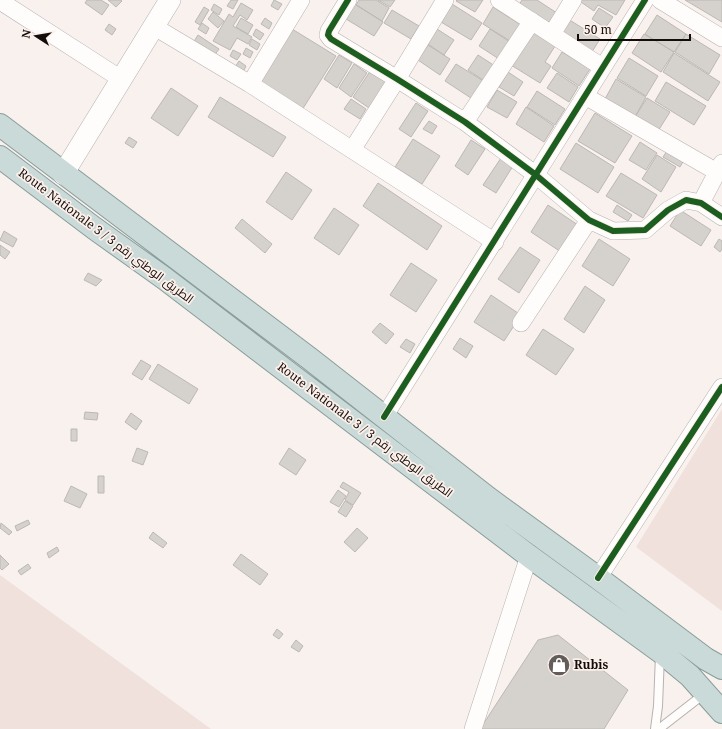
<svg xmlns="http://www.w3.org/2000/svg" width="722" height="729" viewBox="0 0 722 729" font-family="'Noto Serif',Cairo,serif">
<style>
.built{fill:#f1e1dc}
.building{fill:#d5d1cd;stroke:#bdb8b5}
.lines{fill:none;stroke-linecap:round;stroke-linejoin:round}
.service-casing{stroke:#b8b2b0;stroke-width:10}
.minor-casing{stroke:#b8b2b0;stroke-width:18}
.tertiary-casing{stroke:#b8b2b0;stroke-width:22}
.trunk-casing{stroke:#899d9a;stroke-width:24}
.service{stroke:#fefdfc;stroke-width:8}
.minor{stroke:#fefdfc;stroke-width:17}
.tertiary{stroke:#fefdfc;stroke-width:21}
.trunk{stroke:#cadad8;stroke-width:22}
.cycleway-casing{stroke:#fdefe9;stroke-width:8}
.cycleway{stroke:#1b5e20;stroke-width:6}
.labels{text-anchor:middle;stroke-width:3.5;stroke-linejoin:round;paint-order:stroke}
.street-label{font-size:12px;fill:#120d0b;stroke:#fdefe9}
.poi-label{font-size:12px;font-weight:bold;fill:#120d0b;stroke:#fdefe9;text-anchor:start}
</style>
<rect width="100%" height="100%" fill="#f8f1ee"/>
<path class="built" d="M722,409V611L636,547Z
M0,575L211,729H0Z"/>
<path class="building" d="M87,0H101L109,5L102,15L85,3Z
M108,0H121L122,1L116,7Z
M231,0H238L233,9L227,6Z
M274,0L282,4L278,10L271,6Z
M359,0H376L389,8L382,21L356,5Z
M378,0H395L390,7Z
M457,0H483L475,12L456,1Z
M522,0H537L560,15L550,29L517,8Z
M578,0H625L616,15L598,5L594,11Z
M685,0H722V22Z
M241,3L253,10L247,20L240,15L233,26L252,37L248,44L237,38L230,50L213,41L229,14L233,17Z
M214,4L222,9L219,15L211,10Z
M355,4L383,22L374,36L346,19Z
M452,4L482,23L471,40L441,22Z
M204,7L209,10L200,25L195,22Z
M493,7L521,25L510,41L483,24Z
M599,8L613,17L605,28L592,19Z
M392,10L419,26L411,39L384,23Z
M213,12L224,21L218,28L208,19Z
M657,15L686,34L674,52L645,34Z
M241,18L253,25L248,34L236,27Z
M265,18L272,23L269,29L261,24Z
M568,19L600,39L590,55L558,35Z
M202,23L209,28L206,34L198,29Z
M109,24L116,29L112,35L105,30Z
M256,29L264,34L260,40L253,35Z
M292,29L336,56L302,110L259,82Z
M437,29L454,40L444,55L428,44Z
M490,29L510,42L499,59L479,46Z
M532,32L555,46L545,62L551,66L540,83L511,65Z
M644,34L674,52L661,72L632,53Z
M686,34L720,55L709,74L675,52Z
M198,35L219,49L214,56L193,43Z
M252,39L260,44L257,50L249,45Z
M428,45L450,59L440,75L418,60Z
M246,48L253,52L250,58L243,54Z
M233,50L241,54L237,60L230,56Z
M562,52L590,69L579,86L552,68Z
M674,53L720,82L708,101L663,72Z
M339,55L352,63L337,88L324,79Z
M478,55L495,66L486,82L468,70Z
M629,58L658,76L646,96L617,78Z
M239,61L246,66L243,72L235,67Z
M354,64L367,73L351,97L339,88Z
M456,64L485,82L474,100L445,81Z
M371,70L387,81L369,108L353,97Z
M508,72L523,82L514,96L499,87Z
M557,73L578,87L569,102L547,88Z
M616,79L646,97L635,117L605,99Z
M666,82L706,106L694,125L655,101Z
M171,88L198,106L178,136L151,118Z
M497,90L517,102L507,118L487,107Z
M537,91L565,109L555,125L527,107Z
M220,97L286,137L273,157L208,117Z
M647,98L670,112L658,131L635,117Z
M351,99L366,109L360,119L344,109Z
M416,103L428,111L411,137L399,129Z
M526,107L554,126L544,142L516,124Z
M595,113L632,136L615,163L578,141Z
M429,121L437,126L432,134L423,129Z
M129,137L137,142L133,148L125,143Z
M413,139L440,156L422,184L395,167Z
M471,140L485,149L468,175L455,166Z
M640,142L657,153L646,170L629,160Z
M576,143L614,167L598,193L560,169Z
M669,148L685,158L680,167L663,157Z
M657,155L676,167L661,192L642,179Z
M501,158L513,166L496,193L483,185Z
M286,172L312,190L292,220L266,202Z
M621,173L657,195L643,218L606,196Z
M378,183L442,226L427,250L363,206Z
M548,205L578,225L561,252L531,232Z
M617,205L632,215L628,221L613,212Z
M334,208L359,225L339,255L314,238Z
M680,210L711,230L701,246L670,226Z
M242,219L272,244L265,253L235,228Z
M4,231L17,239L13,247L0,240Z
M599,239L630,259L613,286L582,266Z
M719,239L722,241V249L720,252L714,247Z
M0,245L10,252L5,259L0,255Z
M520,247L540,260L519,293L498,279Z
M411,263L437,280L416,312L390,295Z
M88,273L102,280L96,286L84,280Z
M585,286L605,300L584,333L564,319Z
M491,295L521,315L504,341L474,322Z
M380,323L394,334L386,344L372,332Z
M543,329L574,349L556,375L526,355Z
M460,338L473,346L466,358L453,349Z
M406,339L415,344L410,353L400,347Z
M141,360L151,366L142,380L132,374Z
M158,364L198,389L189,404L149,379Z
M85,412L98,413L97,420L84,419Z
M131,413L142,421L136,430L125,422Z
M71,429H77V441H71Z
M137,448L148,452L143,465L132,461Z
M289,448L306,460L296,475L279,464Z
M98,476H104V493H98Z
M343,482L361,493L353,505L345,500L349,492L340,487Z
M71,486L87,494L80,508L64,501Z
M338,490L346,496L339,507L330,502Z
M345,501L353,506L346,517L338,512Z
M28,520L30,524L17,531L15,526Z
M1,523L12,532L9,535L0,528Z
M357,528L368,538L355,552L344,542Z
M153,532L167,543L163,548L149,538Z
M57,547L59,551L49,558L47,553Z
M241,554L268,574L260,585L233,565Z
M0,555L9,564L2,570L0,568Z
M28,564L31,568L21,575L18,571Z
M277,629L283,634L279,639L273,635Z
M558,635L628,690L604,729H480L538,640Z
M296,640L303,646L299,652L291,647Z"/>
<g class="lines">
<g class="service-casing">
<path id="service" d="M655,729L658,706L660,655
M659,729L704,694"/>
</g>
<g class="minor-casing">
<path id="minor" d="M348,0L329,31L328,35L331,39L397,79L465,122L536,175L589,220L613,231L645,230L668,210L686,200L701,203L722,217
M499,0L602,67
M660,0L722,38
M0,1L121,79
M153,26L250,84L301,0
M552,34L573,0
M250,84L495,242
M585,96L717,172
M465,122L532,21
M352,150L397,79L445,0
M701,203L722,163
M521,323L589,220
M384,417L645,0
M598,578L722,387
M473,729L529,556"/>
</g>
<g class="tertiary-casing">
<path id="tertiary" d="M63,174L170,0"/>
</g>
<g class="trunk-casing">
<path id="trunk" d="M0,125L309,358L488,498L598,578L706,659L722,668
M0,157L94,228L164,278L529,556L661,652L690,676L722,712"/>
</g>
<use href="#service" class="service"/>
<use href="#minor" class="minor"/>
<use href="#tertiary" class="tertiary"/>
<use href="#trunk" class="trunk"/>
<g class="cycleway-casing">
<path id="cycleway" d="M348,0L329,31L328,35L331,39L397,79L465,122L536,175L589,220L613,231L645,230L668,210L686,200L701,203L722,217
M384,417L645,0
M598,578L722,387"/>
</g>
<use href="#cycleway" class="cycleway"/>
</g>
<defs>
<g id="shop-disc" transform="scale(1.15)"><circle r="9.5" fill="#625d5a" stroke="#fdefe9"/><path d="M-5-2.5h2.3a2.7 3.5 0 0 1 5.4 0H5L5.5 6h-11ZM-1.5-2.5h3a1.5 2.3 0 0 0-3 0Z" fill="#fff"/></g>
</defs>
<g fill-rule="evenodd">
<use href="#shop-disc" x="559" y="665"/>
</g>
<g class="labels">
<g class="street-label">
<text transform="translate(106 236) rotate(37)" y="4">Route Nationale 3 / الطريق الوطني رقم 3</text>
<text transform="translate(365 430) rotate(37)" y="4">Route Nationale 3 / الطريق الوطني رقم 3</text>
</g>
<g class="poi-label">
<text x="574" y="669">Rubis</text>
</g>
</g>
<g transform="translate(36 36) rotate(282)" stroke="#fdefe9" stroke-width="3" paint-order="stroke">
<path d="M0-3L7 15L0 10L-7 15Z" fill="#120d0b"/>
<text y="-6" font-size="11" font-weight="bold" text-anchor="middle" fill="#120d0b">N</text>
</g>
<path d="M578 34v6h112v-6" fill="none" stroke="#120d0b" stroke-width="2"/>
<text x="584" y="34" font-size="12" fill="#120d0b" stroke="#fdefe9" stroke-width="3" paint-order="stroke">50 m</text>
</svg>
